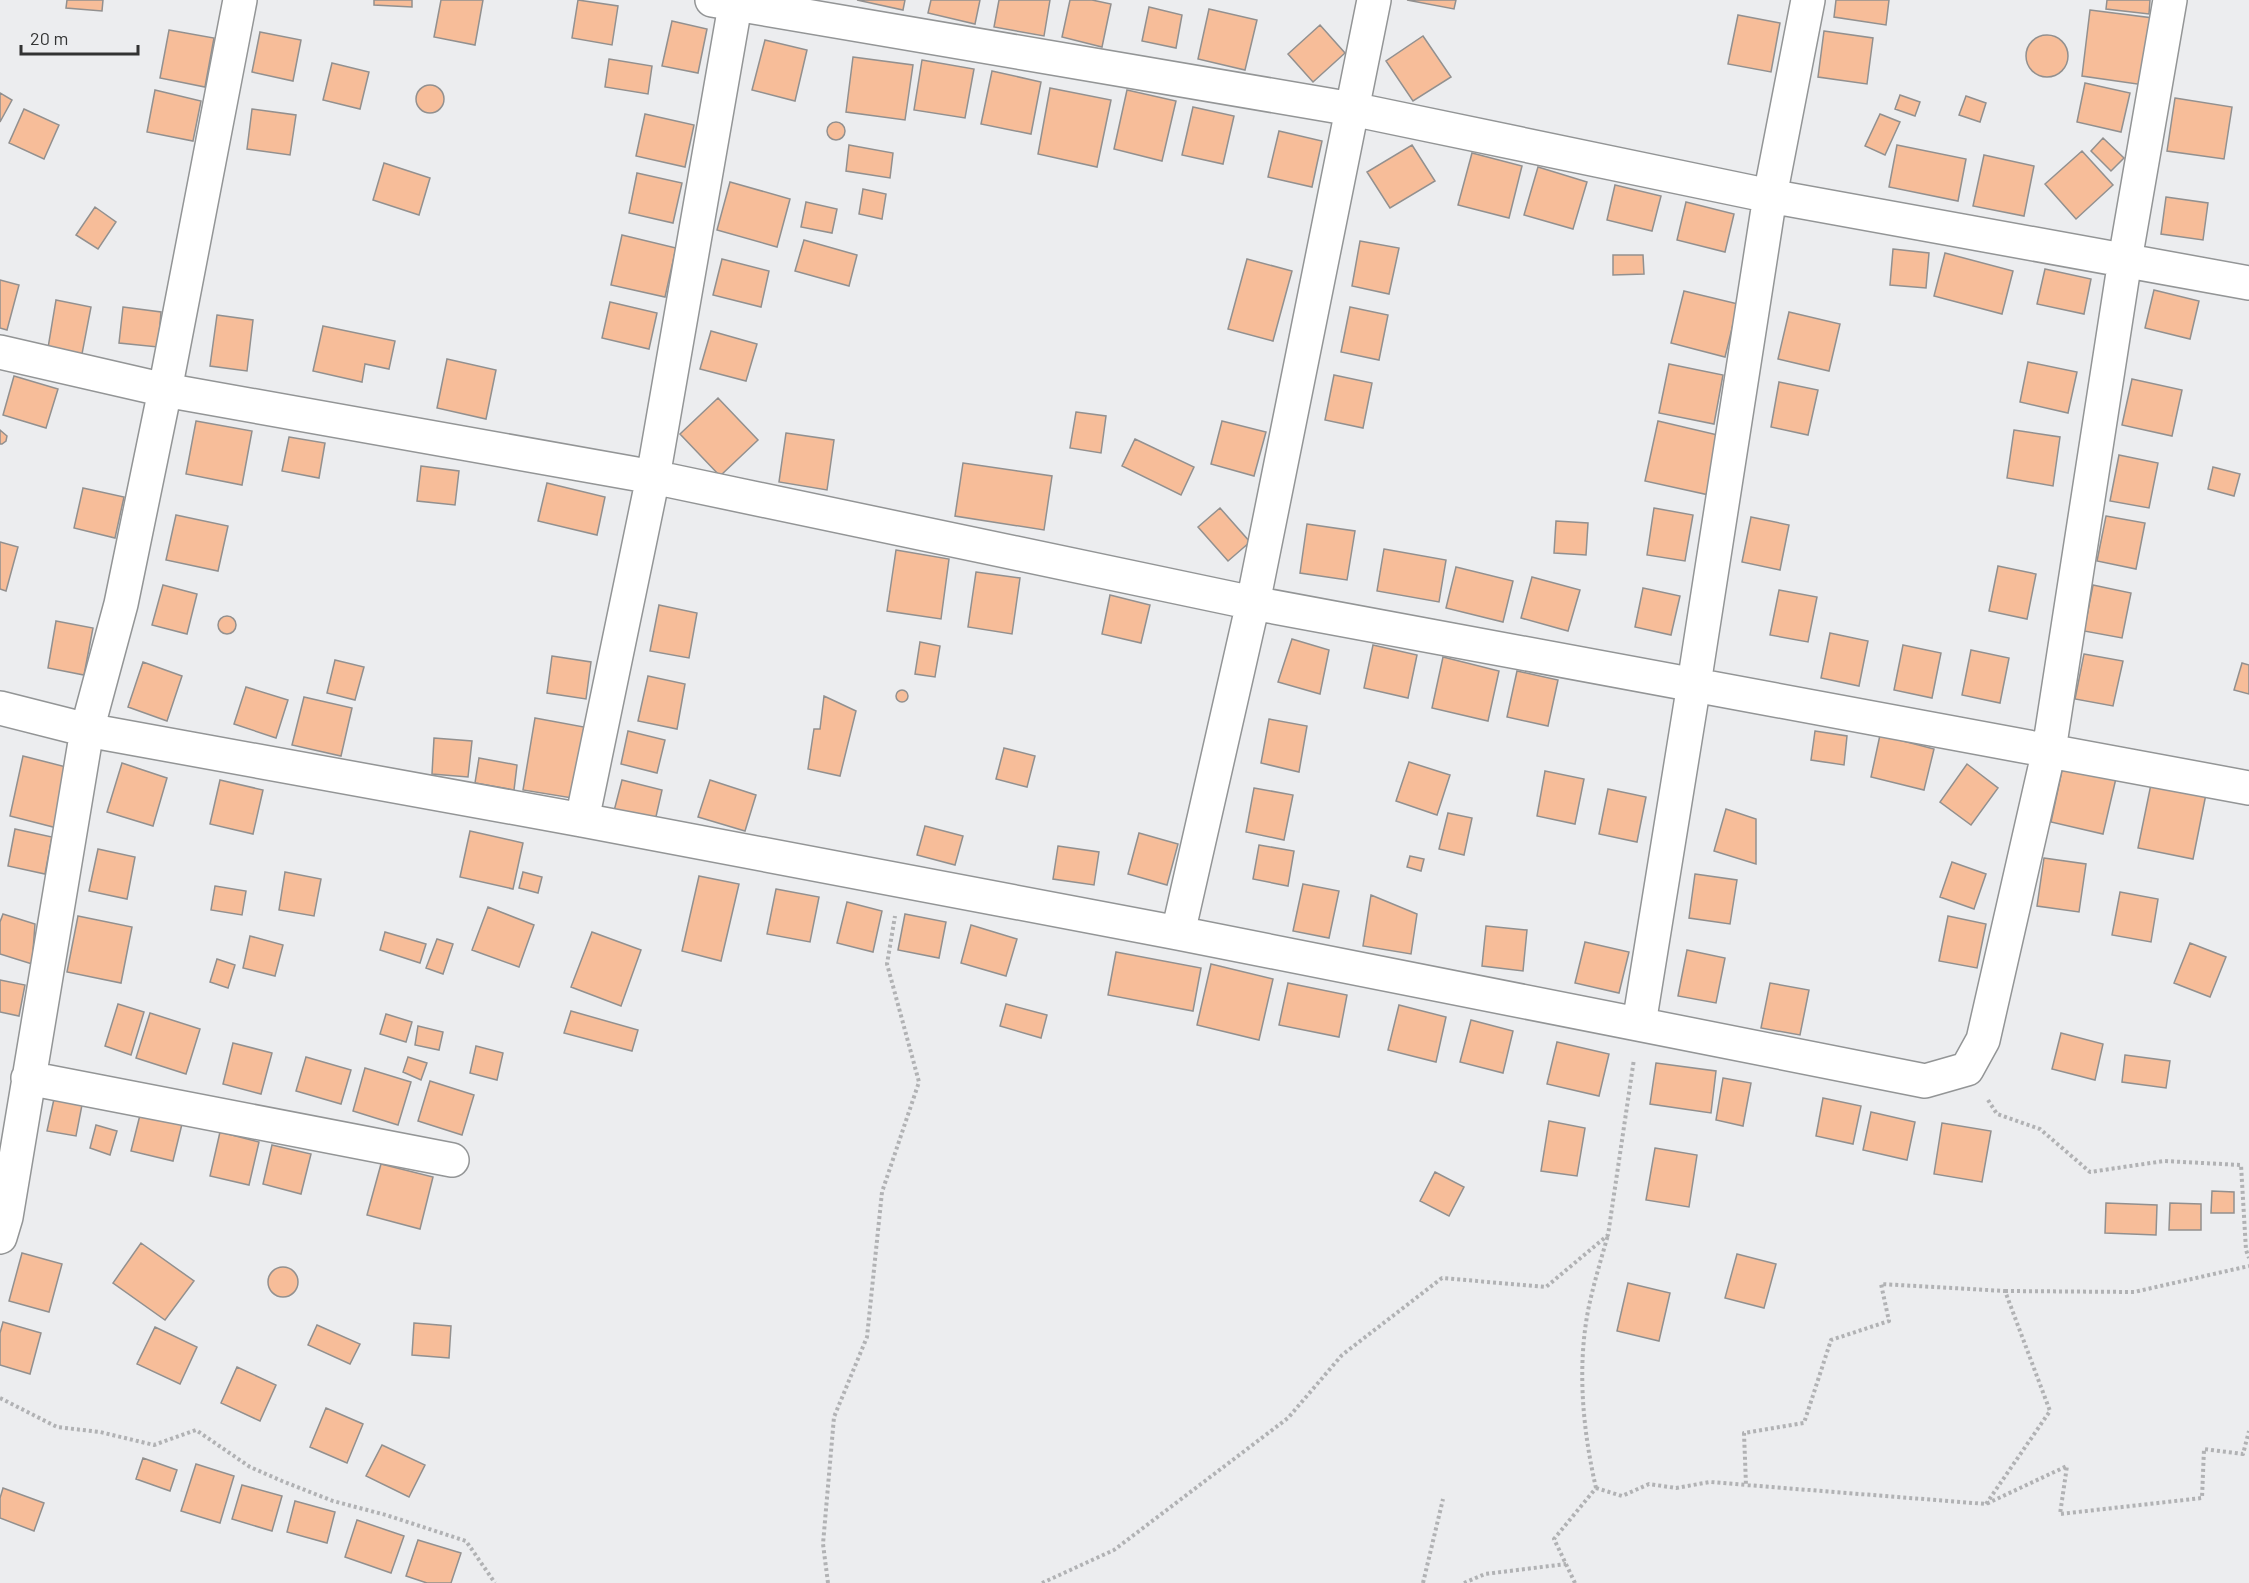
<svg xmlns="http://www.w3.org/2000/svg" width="2249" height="1583" viewBox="0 0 2249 1583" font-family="Barlow,sans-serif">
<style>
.building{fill:#f7bd99;stroke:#92908f;stroke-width:1.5}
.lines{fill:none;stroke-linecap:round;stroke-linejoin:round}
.street-casing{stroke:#939596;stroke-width:36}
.path{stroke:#b1b2b4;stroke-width:4;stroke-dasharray:3 3;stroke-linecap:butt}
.street{stroke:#fff;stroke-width:33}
</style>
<rect width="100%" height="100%" fill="#ecedef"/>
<path class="building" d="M67,0H103L102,11L66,8Z
M374,0H412V7L374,5Z
M441,0H483L475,45L434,37Z
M578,0L618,6L612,45L572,38Z
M857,0H905L903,10Z
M931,0H980L975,24L928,13Z
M999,0H1050L1044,36L994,27Z
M1070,0H1092L1111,4L1102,47L1062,37Z
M1407,0H1456L1454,9Z
M1836,0H1889L1886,25L1834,17Z
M2107,0H2150L2149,14L2106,9Z
M1149,7L1182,15L1176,48L1142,41Z
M1209,9L1257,20L1245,70L1198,59Z
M2090,10L2153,18L2144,85L2082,76Z
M1738,15L1780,23L1771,72L1728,64Z
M672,21L707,29L698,73L662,66Z
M1320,25L1345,53L1313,82L1288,54Z
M169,30L214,38L205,87L160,78Z
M1824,31L1873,38L1867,84L1818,77Z
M260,32L301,40L293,81L252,72Z
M2026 56a21 21 0 1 1 42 0a21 21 0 1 1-42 0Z
M1423,36L1451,77L1413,101L1386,61Z
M765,40L807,50L795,101L752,90Z
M853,57L913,65L905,120L846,112Z
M609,59L652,66L648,94L605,87Z
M922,60L974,69L965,118L914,110Z
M332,63L369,72L360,109L323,100Z
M992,71L1041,82L1031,134L981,124Z
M2085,83L2130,93L2121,132L2077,122Z
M416 99a14 14 0 1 1 28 0a14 14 0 1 1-28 0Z
M1050,88L1111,100L1097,167L1038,154Z
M155,90L201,101L193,141L147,132Z
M1127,90L1176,101L1162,161L1114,149Z
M0,93L12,100L0,122Z
M1900,95L1920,102L1915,116L1895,109Z
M1966,96L1986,103L1980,122L1959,115Z
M2175,98L2232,107L2224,159L2167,151Z
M1193,107L1234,116L1223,164L1182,155Z
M24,109L59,125L44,159L9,143Z
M252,109L296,115L290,155L247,149Z
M645,114L694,125L685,167L636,156Z
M1880,114L1900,122L1885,155L1865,146Z
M827 131a9 9 0 1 1 18 0a9 9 0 1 1-18 0Z
M1279,131L1322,141L1312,187L1268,177Z
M2103,138L2124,158L2111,171L2091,151Z
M849,145L893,153L890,178L846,171Z
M1412,145L1435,181L1390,208L1367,172Z
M1897,145L1966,159L1958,201L1889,187Z
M2082,151L2113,185L2076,219L2045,184Z
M1472,153L1522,166L1509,218L1458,205Z
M1984,155L2034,166L2024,216L1973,206Z
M384,163L430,178L419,215L373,200Z
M1538,167L1587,182L1573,229L1524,215Z
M637,173L682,183L673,223L629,213Z
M730,182L790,199L777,247L717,230Z
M1615,185L1661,196L1652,231L1607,220Z
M863,189L886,194L882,219L859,214Z
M2166,197L2208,203L2203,240L2161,234Z
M806,202L837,209L832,233L801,227Z
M1686,202L1734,214L1725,252L1677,240Z
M95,207L116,222L98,249L76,235Z
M622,235L676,248L665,297L611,285Z
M804,240L857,255L849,286L795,271Z
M1360,241L1399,248L1389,294L1352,286Z
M1893,249L1929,253L1926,288L1890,285Z
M1945,253L2013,271L2002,314L1934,296Z
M1613,255H1643L1644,274L1613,275Z
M722,259L769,271L761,307L713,295Z
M1247,259L1292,271L1273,341L1228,329Z
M2045,269L2091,279L2084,314L2037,304Z
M0,280L19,285L7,330L0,328Z
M2154,290L2199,301L2190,339L2145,328Z
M1684,291L1738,304L1725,357L1671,343Z
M56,300L91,307L82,354L48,348Z
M610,302L657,313L649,349L602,338Z
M123,307L161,312L158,347L119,343Z
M1350,307L1388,315L1379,360L1341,352Z
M1789,312L1840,324L1829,371L1778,359Z
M217,315L253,320L247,371L210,366Z
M323,326L395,341L389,369L365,364L362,382L313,371Z
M711,331L757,344L746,381L700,369Z
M447,359L496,370L486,419L437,408Z
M2028,362L2077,372L2068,413L2020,402Z
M1669,364L1723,375L1714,424L1659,413Z
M1334,375L1372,383L1363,428L1325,420Z
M14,376L58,389L46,428L3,415Z
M2132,379L2182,390L2172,436L2122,425Z
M1779,382L1818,390L1808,435L1771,427Z
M718,398L758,440L720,476L680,434Z
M1076,412L1106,416L1101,453L1070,448Z
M196,421L252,431L242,485L186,474Z
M1222,421L1266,432L1254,476L1211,464Z
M1658,421L1722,436L1709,495L1645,481Z
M0,430L7,436L6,441L2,444H0Z
M2014,430L2060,437L2053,486L2007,478Z
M786,433L834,440L827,490L779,482Z
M289,437L325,443L319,478L282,471Z
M1135,439L1194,467L1181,495L1122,466Z
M2119,455L2158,463L2149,508L2110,501Z
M963,463L1052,476L1044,530L955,516Z
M421,466L459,471L455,505L417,501Z
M2213,467L2240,474L2234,496L2208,489Z
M547,483L605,497L597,535L538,521Z
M83,488L124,497L115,538L74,528Z
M1220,508L1250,542L1228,561L1198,527Z
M1654,508L1693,515L1685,561L1647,555Z
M176,515L228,526L218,571L166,560Z
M2106,516L2145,523L2136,569L2097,561Z
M1751,517L1789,525L1780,570L1742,562Z
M1556,521L1588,523L1586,555L1554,553Z
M1307,524L1355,531L1347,580L1300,573Z
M0,542L18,547L6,591L0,589Z
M1384,549L1446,560L1439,602L1377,591Z
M896,550L949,559L941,619L887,611Z
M1998,566L2036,574L2027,619L1989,611Z
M1456,567L1513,581L1503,622L1446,608Z
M976,572L1020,578L1012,634L968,627Z
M1532,577L1580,590L1568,631L1521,618Z
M163,585L197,594L187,634L152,625Z
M2093,585L2131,593L2122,638L2084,631Z
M1643,588L1680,596L1671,635L1635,627Z
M1779,590L1817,597L1808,642L1770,635Z
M1110,595L1150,605L1141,643L1102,634Z
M659,605L697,613L689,658L650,651Z
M218 625a9 9 0 1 1 18 0a9 9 0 1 1-18 0Z
M56,621L93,628L84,675L48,668Z
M1830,633L1868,641L1859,686L1821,678Z
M1292,639L1329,650L1320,694L1278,682Z
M920,642L940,646L935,677L915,674Z
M1373,645L1417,655L1408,698L1364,688Z
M1903,645L1941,653L1932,698L1894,690Z
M1971,650L2009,658L2000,703L1962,695Z
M2084,654L2123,661L2113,706L2075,699Z
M552,656L591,662L586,699L547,693Z
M1443,657L1499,671L1488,721L1432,708Z
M335,660L364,667L355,700L327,693Z
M143,662L182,676L167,721L128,707Z
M2242,663L2249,665V694L2234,690Z
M1517,671L1558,680L1548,726L1507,717Z
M648,676L685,684L677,729L638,721Z
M246,687L288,700L276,738L234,724Z
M896 696a6 6 0 1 1 12 0a6 6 0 1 1-12 0Z
M824,696L856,711L840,776L808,769L814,729H820Z
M304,697L352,708L341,756L292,745Z
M535,718L584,727L572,798L523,790Z
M1269,719L1307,726L1299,772L1261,763Z
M628,731L665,740L657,773L621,764Z
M1815,731L1847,736L1844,765L1811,760Z
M1880,735L1934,749L1924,790L1871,777Z
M434,738L472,741L468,777L432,774Z
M1004,748L1035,756L1027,787L996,779Z
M23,756L70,768L57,828L10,816Z
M479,758L517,765L514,790L475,783Z
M2064,761L2117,774L2103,834L2051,822Z
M1409,762L1450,775L1437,815L1396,801Z
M122,763L167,778L153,826L107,812Z
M1967,764L1998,788L1971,825L1940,802Z
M1545,771L1584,779L1575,824L1537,816Z
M220,780L263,790L253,834L210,824Z
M622,780L662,790L655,821L614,811Z
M710,780L756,795L745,831L698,817Z
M2151,784L2206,794L2193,859L2138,848Z
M1254,788L1293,795L1284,840L1246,832Z
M1608,789L1646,797L1637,842L1599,834Z
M1726,809L1756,819V864L1714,851Z
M1448,813L1472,818L1464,855L1439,849Z
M925,826L963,836L955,865L917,855Z
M15,829L52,837L45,874L8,866Z
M470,831L523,843L513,889L460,877Z
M1139,833L1178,844L1167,885L1128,874Z
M1259,845L1294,851L1288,886L1253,879Z
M1058,846L1099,852L1094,885L1053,879Z
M98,849L135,857L127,899L89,891Z
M1410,856L1424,859L1421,871L1407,867Z
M2044,858L2086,864L2079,912L2037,906Z
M1952,862L1986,874L1974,909L1940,897Z
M285,872L321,879L314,916L279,910Z
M523,872L542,877L538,893L519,888Z
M1695,874L1737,880L1730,924L1689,918Z
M699,876L739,884L721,961L682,951Z
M1303,884L1339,891L1329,938L1293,931Z
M215,886L246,891L242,915L211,910Z
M776,889L819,897L810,942L767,934Z
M2120,892L2158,899L2151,942L2112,935Z
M1371,895L1417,914L1411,954L1363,946Z
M847,902L882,911L873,952L837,943Z
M488,907L534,925L519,967L472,950Z
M3,914L35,924L32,964L0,954V922Z
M905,914L946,922L939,958L898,950Z
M78,916L132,927L121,983L67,972Z
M1948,916L1986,924L1977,968L1939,961Z
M971,925L1017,939L1006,976L961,963Z
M1486,926L1527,930L1523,971L1482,966Z
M385,932L426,944L420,963L380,950Z
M592,932L641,950L621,1006L571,987Z
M250,936L283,945L275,976L243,968Z
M437,939L453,944L443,974L426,968Z
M1585,942L1629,952L1619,993L1575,983Z
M2190,943L2226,957L2210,997L2174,983Z
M1687,950L1725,958L1716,1003L1678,996Z
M1116,952L1201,968L1193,1011L1108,995Z
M217,959L235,965L228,988L210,982Z
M1211,964L1273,979L1259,1040L1197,1025Z
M0,980L25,985L19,1016L0,1012Z
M1288,983L1347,995L1339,1037L1279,1025Z
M1770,983L1809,990L1800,1035L1761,1028Z
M118,1004L144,1012L131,1055L105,1046Z
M1006,1004L1047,1015L1041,1038L1000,1026Z
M1399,1005L1446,1017L1436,1062L1388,1050Z
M571,1011L638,1030L632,1051L564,1033Z
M150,1013L200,1029L186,1074L136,1058Z
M386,1014L412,1022L406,1042L380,1034Z
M1471,1020L1513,1031L1503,1073L1460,1062Z
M418,1026L443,1032L439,1050L415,1045Z
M2061,1033L2103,1044L2095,1080L2052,1069Z
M1557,1042L1609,1054L1599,1096L1547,1084Z
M233,1043L272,1053L261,1094L223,1084Z
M476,1046L503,1053L497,1080L470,1073Z
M2125,1055L2170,1061L2166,1088L2122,1082Z
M306,1057L351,1070L341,1104L296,1091Z
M408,1057L427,1063L421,1080L403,1072Z
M1656,1063L1716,1071L1711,1113L1650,1104Z
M365,1068L411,1082L398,1125L353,1111Z
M1723,1078L1751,1083L1743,1126L1716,1120Z
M430,1081L474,1095L462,1135L418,1121Z
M1823,1098L1861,1106L1853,1144L1816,1136Z
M54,1099L82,1105L76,1136L47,1131Z
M1871,1112L1915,1122L1907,1160L1863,1150Z
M140,1115L182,1124L173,1161L131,1151Z
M1549,1121L1585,1128L1577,1176L1541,1171Z
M1942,1123L1991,1131L1982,1182L1934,1174Z
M96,1125L117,1131L110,1155L90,1148Z
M220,1132L259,1142L249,1185L210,1176Z
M272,1145L311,1154L301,1194L263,1184Z
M1655,1148L1697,1155L1689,1207L1646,1200Z
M381,1164L433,1177L420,1229L367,1215Z
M1435,1172L1464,1187L1449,1216L1420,1201Z
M2212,1191L2234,1192V1213H2211Z
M2106,1203L2157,1205L2156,1235L2105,1233Z
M2170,1203L2201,1204V1230H2169Z
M141,1243L194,1281L165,1320L113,1283Z
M22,1253L62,1264L49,1312L9,1301Z
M1737,1254L1776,1264L1764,1308L1725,1298Z
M268 1282a15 15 0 1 1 30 0a15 15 0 1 1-30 0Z
M1628,1283L1670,1293L1659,1341L1617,1331Z
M3,1322L41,1333L30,1374L0,1365V1333Z
M414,1323L451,1326L449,1358L412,1355Z
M317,1325L360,1344L350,1364L308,1345Z
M155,1327L197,1347L180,1384L137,1364Z
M237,1367L276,1385L260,1421L221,1403Z
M326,1408L363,1424L347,1463L310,1447Z
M382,1445L425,1465L409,1497L366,1476Z
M143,1458L177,1470L170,1491L136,1479Z
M196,1464L234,1476L220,1523L181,1511Z
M242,1485L282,1496L272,1531L232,1519Z
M3,1488L44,1503L34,1531L0,1518V1498Z
M295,1501L335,1512L327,1543L287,1532Z
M357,1520L404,1536L391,1573L345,1557Z
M418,1540L461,1553L451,1583H427L406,1576Z"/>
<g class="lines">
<g class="street-casing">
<path id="street" d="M712,0L1352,109L1770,196L2249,283
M0,352L165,390L653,477L1253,603L2249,788
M0,708L87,730L582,820L1178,933L1925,1081L1967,1069L1983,1040L2049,750L2125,260L2170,0
M582,820L653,477L736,0
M1178,933L1253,603L1374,0
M1639,1024L1694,684L1770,196L1808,0
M28,1078L452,1160
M0,1237L6,1217L87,730L121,604L165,390L240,0"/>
</g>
<path class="path" d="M1988,1100L1997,1114L2040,1129L2090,1172L2164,1161L2241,1165L2246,1250L2249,1258
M2005,1291L2134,1292L2249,1266
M0,1398L57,1427L100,1432L154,1445L196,1430L250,1467L282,1481L333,1501L386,1515L466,1541L495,1583
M1596,1488C1582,1427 1576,1359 1591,1297C1596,1276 1602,1256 1608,1235
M1596,1488L1622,1496L1649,1484L1676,1488L1710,1482L1746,1485
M1986,1504L2050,1411L2005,1291L1881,1284L1889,1321L1831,1340L1804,1423L1744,1433L1746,1485L1986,1504L2067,1466L2060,1514L2202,1498L2204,1449L2243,1454L2249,1431
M828,1583L823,1544L834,1417L867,1337L882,1192L919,1082L887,964L895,916
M1042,1583L1114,1550L1288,1418L1342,1355L1442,1278L1546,1287L1608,1235L1634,1059
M1423,1583L1443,1499
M1464,1583L1485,1574L1566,1564
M1575,1583L1554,1539L1596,1488"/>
<use href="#street" class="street"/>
</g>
<path d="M21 45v9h117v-9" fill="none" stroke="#323333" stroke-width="3"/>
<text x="30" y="45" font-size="18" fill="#323333" stroke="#ecedef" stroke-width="4.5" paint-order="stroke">20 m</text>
</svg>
